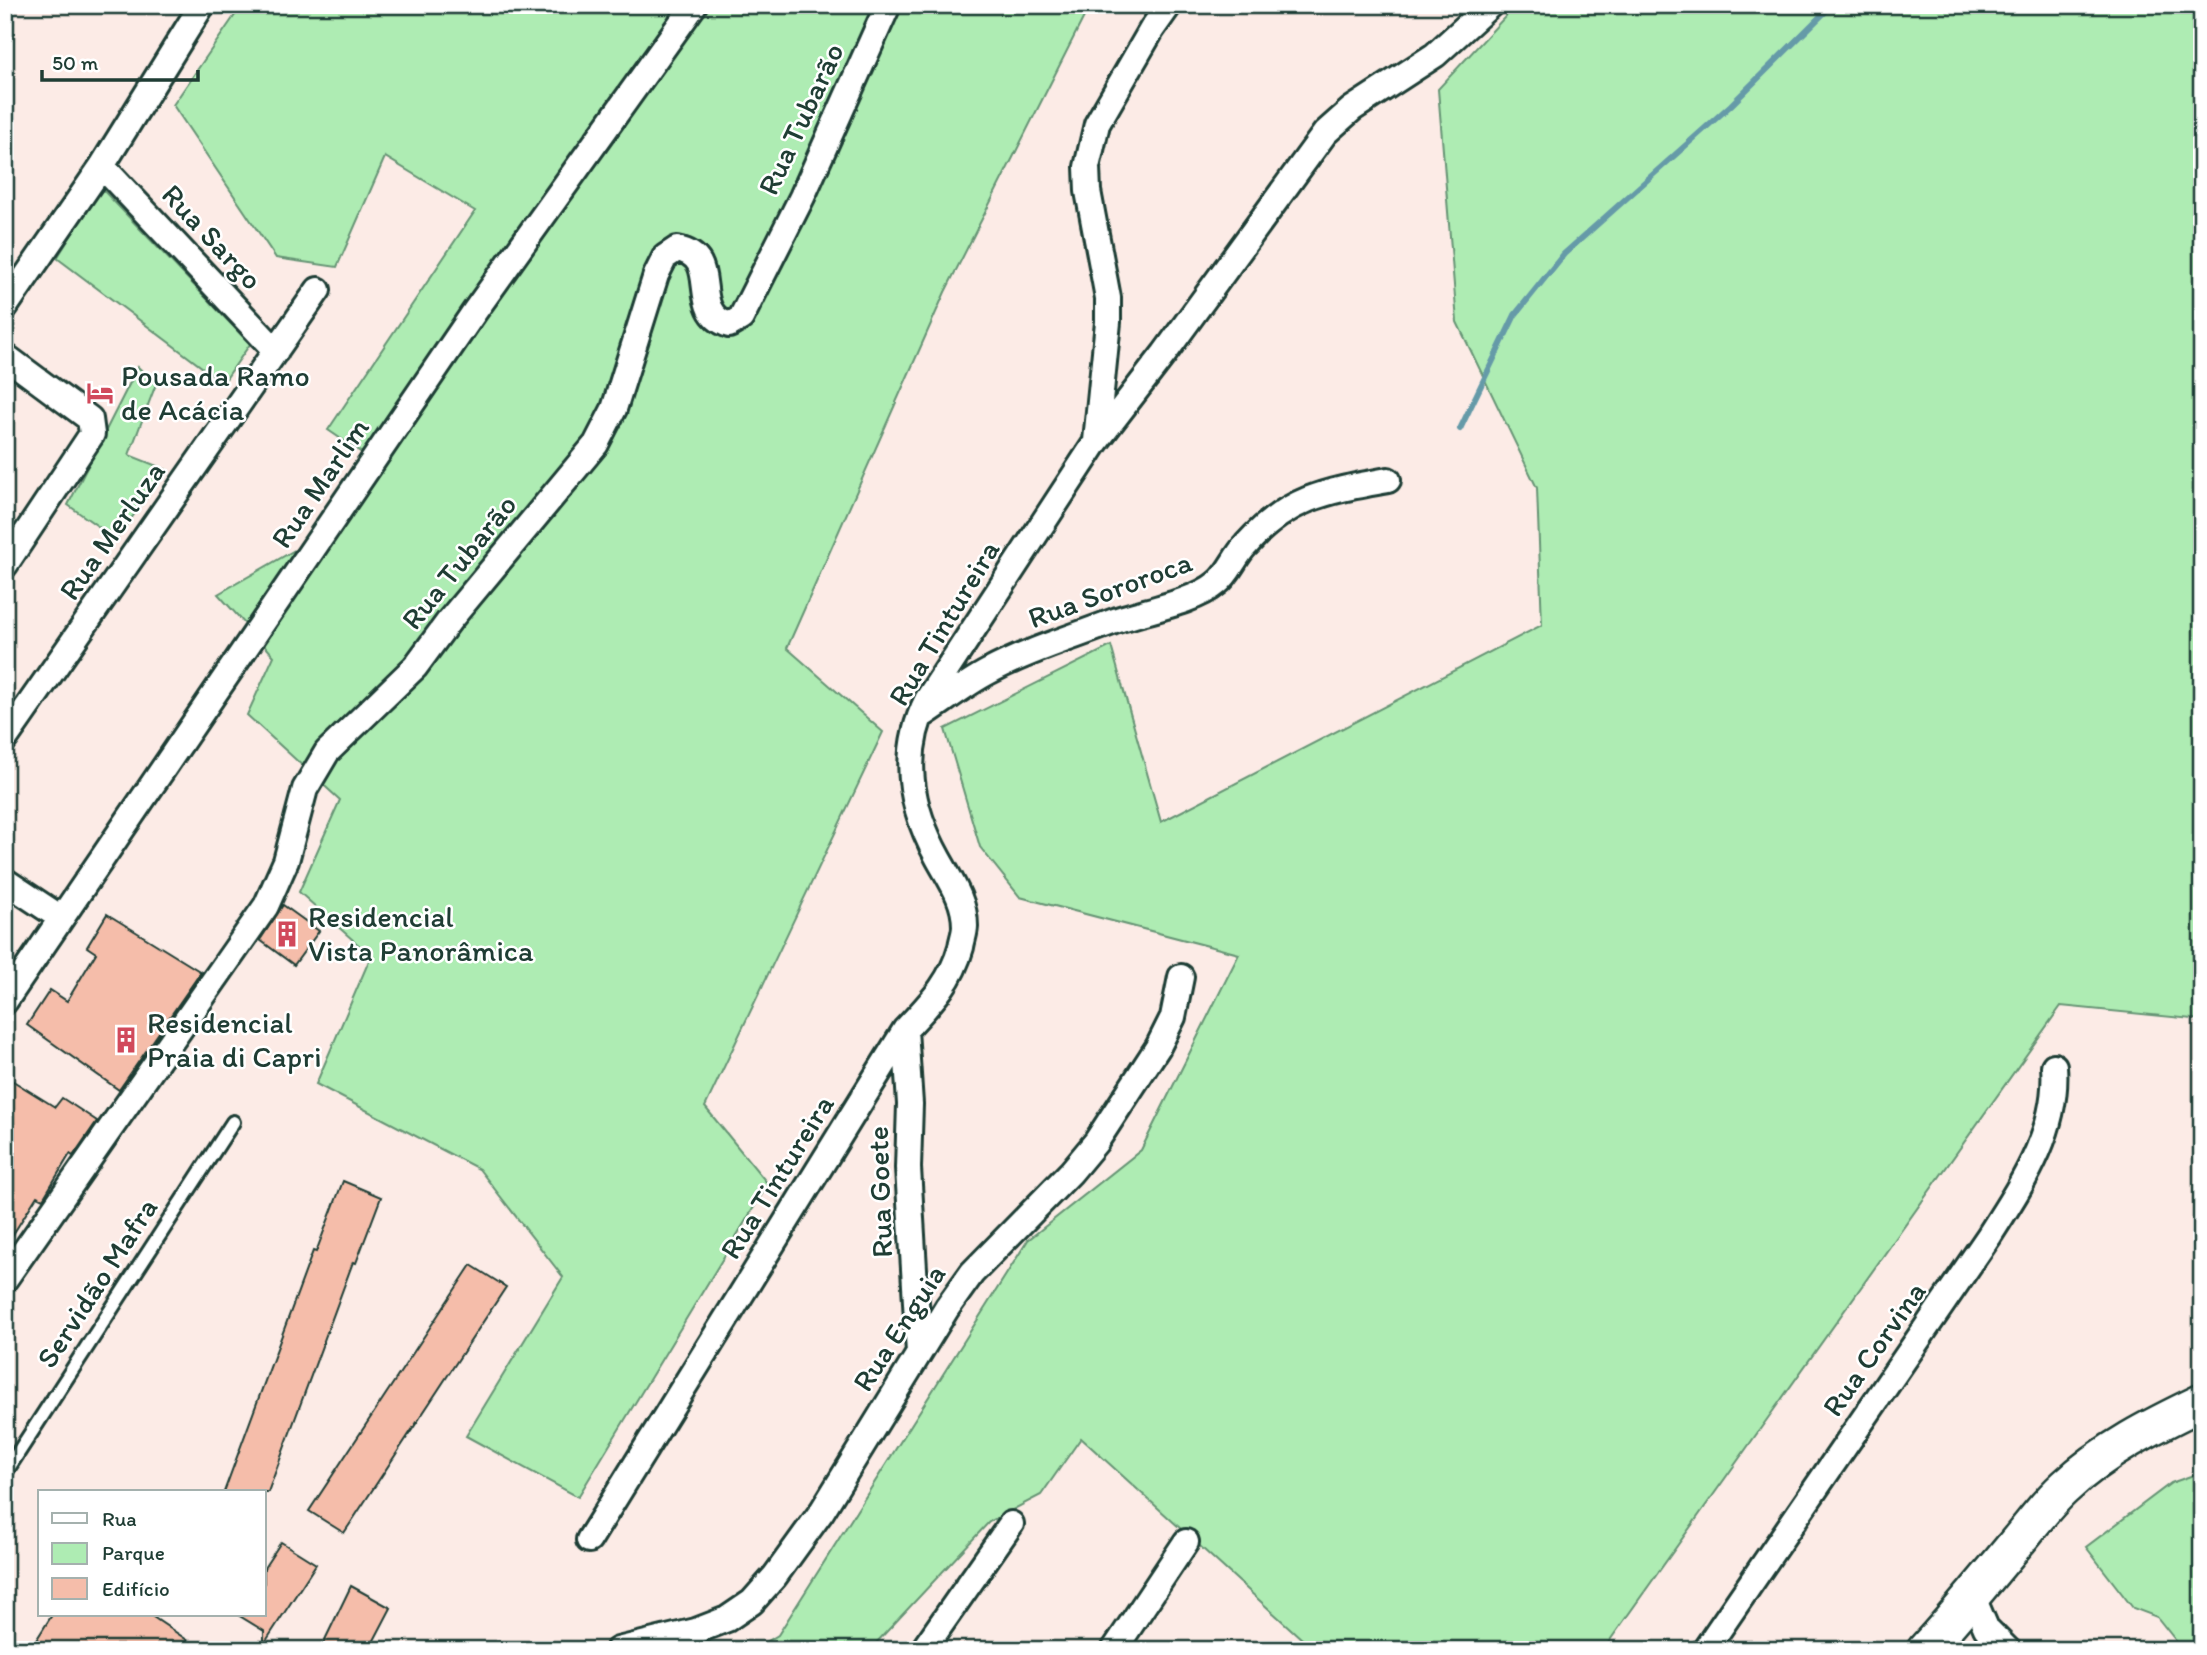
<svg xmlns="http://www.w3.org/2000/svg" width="2207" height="1655" viewBox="0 0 2207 1655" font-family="Itim,sans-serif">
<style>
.green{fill:#aeecb3;stroke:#669474;stroke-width:2}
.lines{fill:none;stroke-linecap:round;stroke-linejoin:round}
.stream{stroke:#659aa8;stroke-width:6}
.building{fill:#f5bdaa;stroke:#1f3d34;stroke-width:2}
.service-casing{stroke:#1f3d34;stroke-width:18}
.minor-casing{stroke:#1f3d34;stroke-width:30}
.secondary-casing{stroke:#1f3d34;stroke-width:40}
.service{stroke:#fff;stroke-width:12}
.minor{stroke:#fff;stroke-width:24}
.secondary{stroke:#fff;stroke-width:35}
.labels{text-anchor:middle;stroke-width:5;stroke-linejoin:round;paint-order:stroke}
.street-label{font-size:30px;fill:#1f3d34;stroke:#fff}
.poi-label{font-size:30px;fill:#1f3d34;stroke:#fff;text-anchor:start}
</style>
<rect width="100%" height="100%" fill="#fcebe6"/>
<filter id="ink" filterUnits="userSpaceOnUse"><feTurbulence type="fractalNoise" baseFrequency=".0143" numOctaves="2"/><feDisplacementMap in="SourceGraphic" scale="14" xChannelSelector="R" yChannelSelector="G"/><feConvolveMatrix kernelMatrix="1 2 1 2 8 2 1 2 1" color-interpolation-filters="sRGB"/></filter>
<g filter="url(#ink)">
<path class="green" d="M242,5H1090L945,292L787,648L883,732L705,1107L768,1184L578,1497L466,1436L563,1277L479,1169L316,1084L371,956L299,892L340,800L247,715L274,656L218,594L347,520L378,464L328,430L475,211L385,157L337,267L276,258L173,105Z
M1516,5H2202V1020L2061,1006L1603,1650L1451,1648L1450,1650H1314L1081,1438L1041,1495L989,1522L877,1642L867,1650H753L778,1635L1028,1240L1141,1150L1239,954L1020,897L980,847L945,729L1111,646L1161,822L1542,625L1537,488L1457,322L1438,89Z
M101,188L250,344L223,383L57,258Z
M138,367L156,384L129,455L167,470L116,539L68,505Z
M2202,1472V1650H2180V1646L2157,1617L2133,1608L2086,1547L2171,1483Z"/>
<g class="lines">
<path class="stream" d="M1460,429L1515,315L1564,254L1731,105L1832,5"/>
</g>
<path class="building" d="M283,905L319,931L294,965L260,940Z
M107,914L201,972L119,1090L27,1025L50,990L67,1001L96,953L87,947Z
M5,1076L55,1107L62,1098L97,1121L73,1156L70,1154L43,1199L37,1196L5,1247Z
M343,1181L381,1197L356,1263L353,1262L268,1492H224L313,1251L316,1252Z
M471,1265L506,1287L344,1533L309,1511Z
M281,1542L316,1564L264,1644V1631L238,1615H264V1568Z
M351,1586L391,1608L369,1650H320Z
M52,1615H150L202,1650H30Z"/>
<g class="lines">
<g class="service-casing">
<path id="service" d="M5,1473L233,1122"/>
</g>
<g class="minor-casing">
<path id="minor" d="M102,166L276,351
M5,307L102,166L202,5
M5,356L90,419L92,434L5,565
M1096,441L1108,322V298L1088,191L1087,167L1097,124L1152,29L1169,5
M921,716C943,702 965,684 988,672C1027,651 1071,638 1112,622C1141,611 1194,603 1217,583C1229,574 1235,556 1246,545C1288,497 1328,491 1388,480
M5,739L318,290
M5,881L61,918
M5,1001L475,311L694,5
M905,1030L910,1104L908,1168L919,1353
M5,1279L266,906L286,861L305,789L327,752L415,667L449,621L596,444L614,409L656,275L665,257L677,249C724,258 686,310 729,325L741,318L802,197L888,5
M589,1540L905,1030C930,1003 951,983 961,947C962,940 965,933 965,926C965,900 950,880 938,858C910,807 900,754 927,700L1096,442L1164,354L1325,133L1352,109L1435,55L1490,5
M1972,1595L1986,1628L2008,1650
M618,1650L696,1631L727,1619L752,1602L775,1576L822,1511L947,1308L972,1273L1071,1172L1096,1142L1158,1047L1173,1017L1181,977
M923,1650L1011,1524
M1114,1650L1186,1542
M1705,1650L1989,1236C2022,1184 2059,1130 2054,1066"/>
</g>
<g class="secondary-casing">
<path id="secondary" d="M1925,1650C1955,1617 1984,1582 2012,1548C2030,1527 2045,1505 2065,1487C2104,1450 2154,1425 2202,1402"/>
</g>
<use href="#service" class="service"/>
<use href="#minor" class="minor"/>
<use href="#secondary" class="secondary"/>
</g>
</g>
<defs>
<g id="hotel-bare" transform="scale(2.1)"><path d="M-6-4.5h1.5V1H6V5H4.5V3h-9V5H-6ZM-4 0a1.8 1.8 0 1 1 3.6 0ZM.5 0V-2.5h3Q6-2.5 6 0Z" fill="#d1495b" stroke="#fff" stroke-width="2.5" paint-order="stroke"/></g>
<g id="building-bare" transform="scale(2.1)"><path d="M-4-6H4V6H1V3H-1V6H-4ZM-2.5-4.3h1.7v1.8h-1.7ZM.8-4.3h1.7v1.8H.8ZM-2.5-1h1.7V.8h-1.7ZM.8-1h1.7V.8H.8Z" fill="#d1495b" stroke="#fff" stroke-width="2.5" paint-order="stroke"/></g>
</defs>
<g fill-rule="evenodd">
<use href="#hotel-bare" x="100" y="393"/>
<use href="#building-bare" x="287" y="934"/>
<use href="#building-bare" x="126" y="1040"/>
</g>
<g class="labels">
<g class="street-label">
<text transform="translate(801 119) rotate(-65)" y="10">Rua Tubarão</text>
<text transform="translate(212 237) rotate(47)" y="10">Rua Sargo</text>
<text transform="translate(320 483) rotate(-56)" y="10">Rua Marlim</text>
<text transform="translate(112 531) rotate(-55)" y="10">Rua Merluza</text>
<text transform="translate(459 562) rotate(-51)" y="10">Rua Tubarão</text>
<text transform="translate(1110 590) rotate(-20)" y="10">Rua Sororoca</text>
<text transform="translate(944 623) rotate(-59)" y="10">Rua Tintureira</text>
<text transform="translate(777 1177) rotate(-58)" y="10">Rua Tintureira</text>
<text transform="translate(880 1192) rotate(-92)" y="10">Rua Goete</text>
<text transform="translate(97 1283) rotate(-57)" y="10">Servidão Mafra</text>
<text transform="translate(899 1328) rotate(-57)" y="10">Rua Enguia</text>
<text transform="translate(1874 1349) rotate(-55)" y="10">Rua Corvina</text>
</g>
<g class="poi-label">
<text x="121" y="386">Pousada Ramo<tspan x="121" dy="34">de Acácia</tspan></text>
<text x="308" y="927">Residencial<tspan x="308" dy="34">Vista Panorâmica</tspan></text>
<text x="147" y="1033">Residencial<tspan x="147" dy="34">Praia di Capri</tspan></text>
</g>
</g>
<rect width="2207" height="1655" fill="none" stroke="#fff" stroke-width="28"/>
<rect x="14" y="14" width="2179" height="1627" fill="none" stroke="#1f3d34" stroke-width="2.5" filter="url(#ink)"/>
<rect x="38" y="1490" width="228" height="126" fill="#ffffff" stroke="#a5b1ae" stroke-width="2"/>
<rect x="52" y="1513" width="35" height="10" fill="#ffffff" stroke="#a5b1ae" stroke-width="2"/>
<text x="102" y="1526" font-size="21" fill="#1f3d34">Rua</text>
<rect x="52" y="1543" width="35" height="21" fill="#aeecb3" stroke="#a5b1ae" stroke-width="2"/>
<text x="102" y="1560" font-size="21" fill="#1f3d34">Parque</text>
<rect x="52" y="1578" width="35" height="21" fill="#f5bdaa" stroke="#a5b1ae" stroke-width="2"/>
<text x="102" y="1596" font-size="21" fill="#1f3d34">Edifício</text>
<path d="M42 70v10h156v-10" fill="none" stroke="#1f3d34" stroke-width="3.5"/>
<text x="52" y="70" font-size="21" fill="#1f3d34" stroke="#ffffff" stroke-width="5" paint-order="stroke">50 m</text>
</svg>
